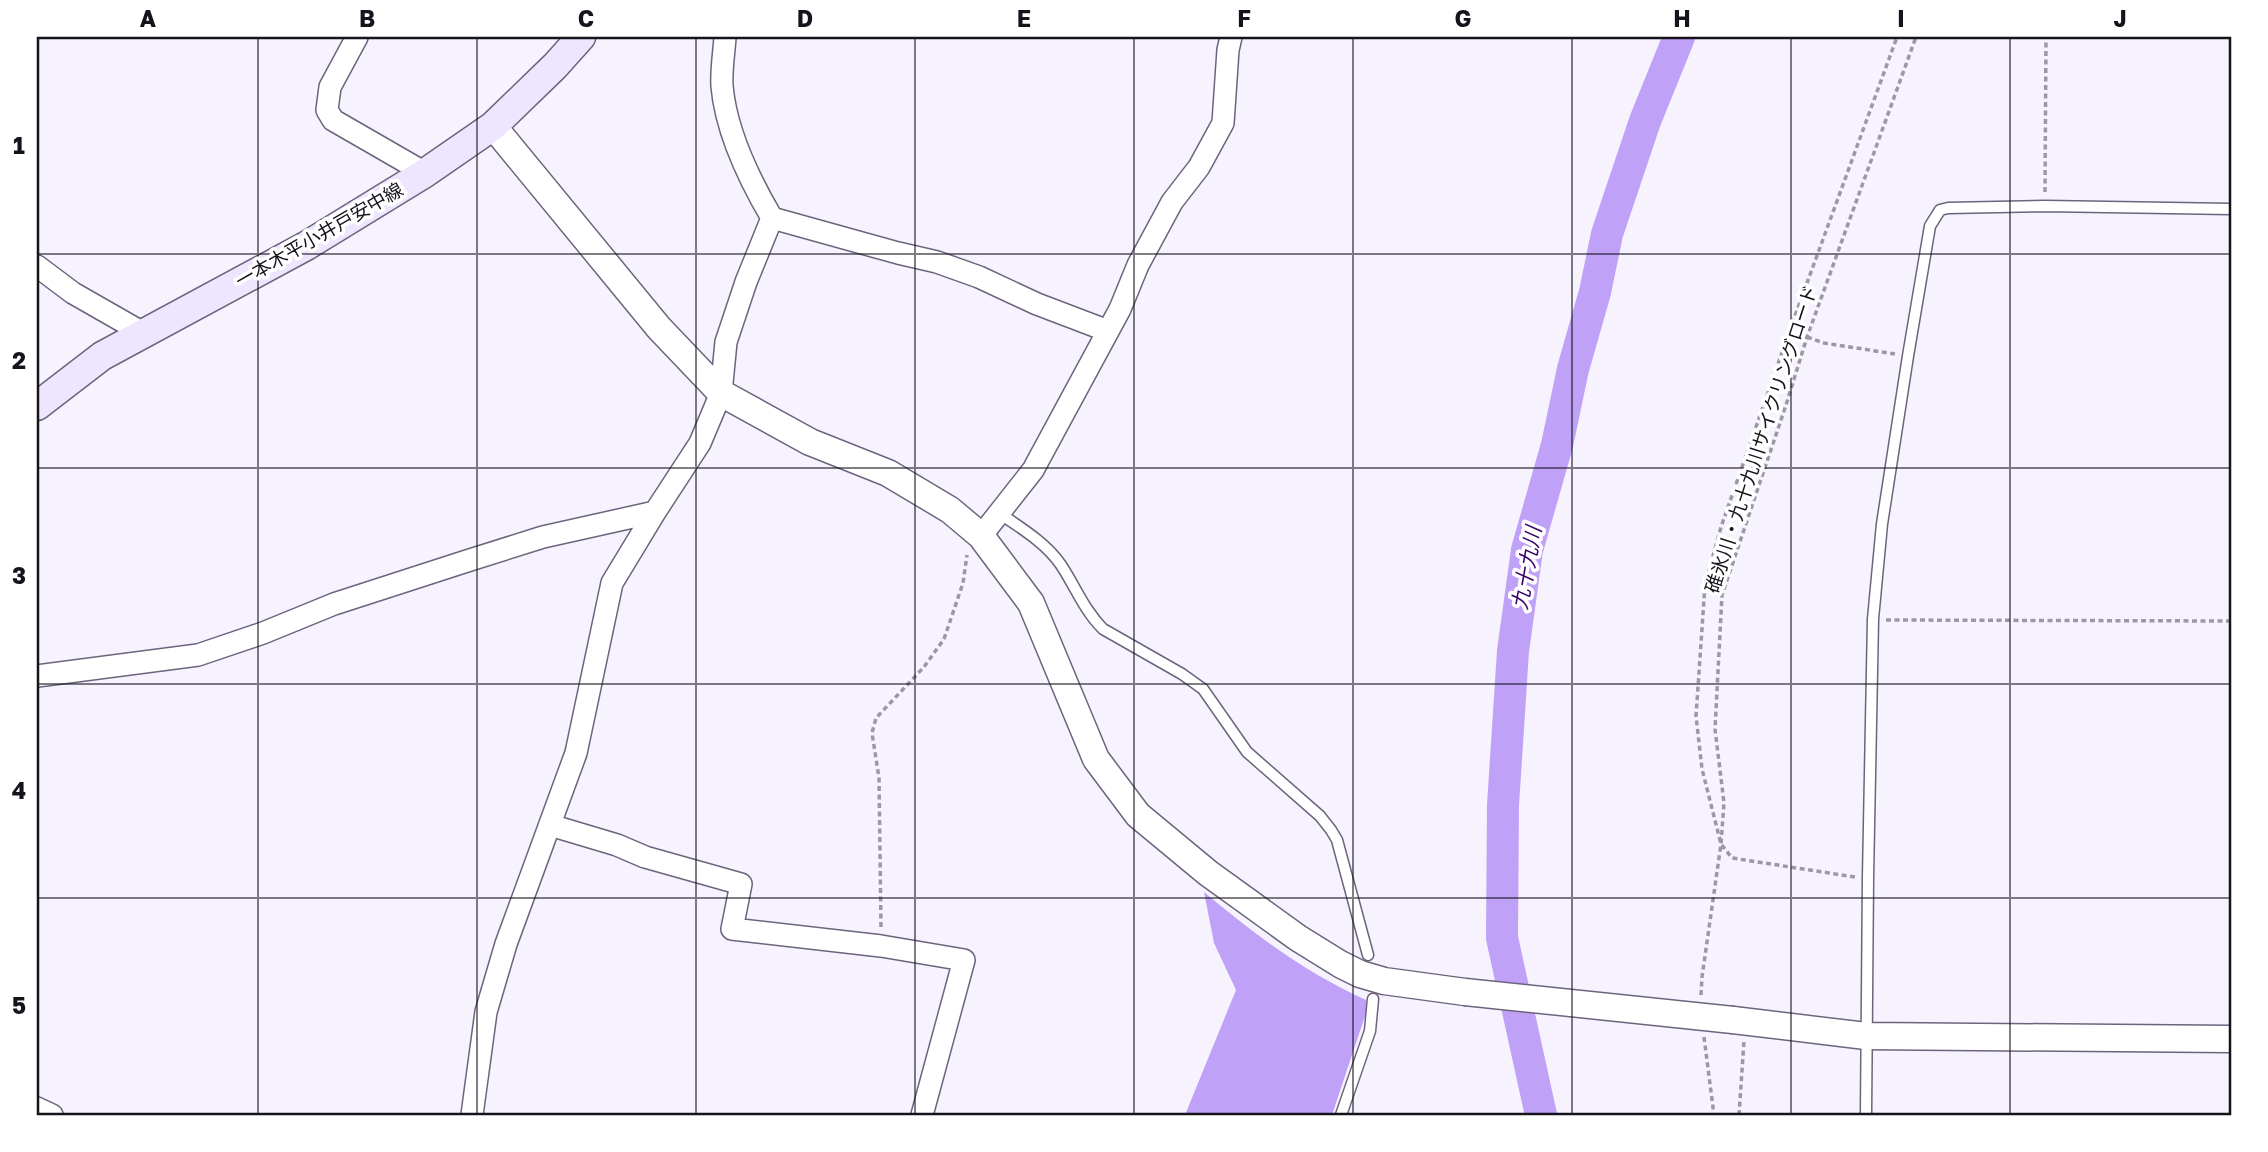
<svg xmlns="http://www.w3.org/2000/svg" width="2268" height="1152" viewBox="0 0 2268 1152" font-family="'Golos Text','Noto Sans JP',sans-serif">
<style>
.forest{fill:#bfa2f7}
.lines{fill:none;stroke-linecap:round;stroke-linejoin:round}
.river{stroke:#bfa2f7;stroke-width:32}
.service-casing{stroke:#6c647c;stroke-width:13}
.minor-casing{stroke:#6c647c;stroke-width:24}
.tertiary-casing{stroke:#6c647c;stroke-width:29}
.secondary-casing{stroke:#6c647c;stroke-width:31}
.path{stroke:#9c98a3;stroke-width:3.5;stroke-dasharray:5 3.5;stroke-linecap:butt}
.service{stroke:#fff;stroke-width:10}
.minor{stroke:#fff;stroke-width:21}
.tertiary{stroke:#fff;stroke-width:26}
.secondary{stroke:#eee5fe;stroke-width:28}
.tertiary-bridge-casing{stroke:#6c647c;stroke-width:29;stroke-linecap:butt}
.tertiary-bridge{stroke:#fff;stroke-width:26}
.grid{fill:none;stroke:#16131c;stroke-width:2;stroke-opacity:0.55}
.labels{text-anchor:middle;stroke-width:7;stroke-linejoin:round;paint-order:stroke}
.street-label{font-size:19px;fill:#16131c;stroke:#fff}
.water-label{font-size:21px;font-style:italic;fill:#390269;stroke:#fff}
.neatline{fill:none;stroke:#16131c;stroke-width:2.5}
.grid-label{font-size:23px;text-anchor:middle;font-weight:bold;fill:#16131c}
</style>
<rect width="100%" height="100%" fill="#f6f2fe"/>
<path class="forest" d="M1204,892C1254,934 1306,973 1366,1000L1367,1010L1332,1115H1185L1236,990L1214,943Z"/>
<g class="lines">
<path class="river" d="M1541,1115L1502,938L1503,805L1513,651L1527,550L1557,445L1573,369L1595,292L1607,234L1645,121L1679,37"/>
<g class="service-casing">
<path id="service" d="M999,513C1021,528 1046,543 1061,565C1075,586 1084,610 1103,629L1182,674L1203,689L1247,752L1320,816L1331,830L1337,840L1368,955
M1341,1115L1370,1031L1373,999
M1866,1115L1868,878L1873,619L1882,524L1908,356L1930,226L1940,210L1948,208L2045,206L2231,209"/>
</g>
<g class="minor-casing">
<path id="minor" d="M357,37L330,87L327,110L333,120L425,173
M725,37C724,53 721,70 722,86C726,132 749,179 772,218L898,253L937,262L979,277L1037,304L1108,331
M37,266L73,293L143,333
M981,536L1033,470L1120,309L1138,265L1172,202L1199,167L1223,123L1228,50L1231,37
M37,676L198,655L263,633L334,604L470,560L543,537L655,512
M550,825L617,845L645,857L741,884L732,929L881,946L964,960L922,1115
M37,1108L52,1115
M472,1115L486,1012L506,944L576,753L612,583L655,512L700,443L721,393L726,342L746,282L772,218"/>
</g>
<g class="tertiary-casing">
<path id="tertiary" d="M493,126L659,328L721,393L810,442L888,473L950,510L981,536L1031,603L1096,759L1138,815L1208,873L1298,938L1340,964L1360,974L1384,981L1465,992
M1733,1020L1866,1036L2231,1039"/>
</g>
<g class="secondary-casing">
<path id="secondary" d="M37,406L102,356L306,246L425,173L493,126L555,66L581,37"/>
</g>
<path class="path" d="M2045,192L2046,37
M1807,337L1824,343L1895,354
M1886,620L2231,621
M1855,877L1732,858L1721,844L1702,769L1696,716L1705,585L1721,527L1792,324L1897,37
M881,927L879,778L872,733L876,718L924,667L944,639L963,583L967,555
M1701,995L1702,977L1721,844L1724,803L1715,729L1722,595L1786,405L1807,337L1916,37
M1704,1037L1714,1115
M1739,1115L1744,1041"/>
<use href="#service" class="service"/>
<use href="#minor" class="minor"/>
<use href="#tertiary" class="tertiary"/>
<use href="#secondary" class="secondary"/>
<g class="tertiary-bridge-casing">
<path id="tertiary-bridge" d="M1465,992L1733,1020"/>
</g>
<use href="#tertiary-bridge" class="tertiary-bridge"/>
</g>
<path class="grid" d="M258,37V1115M477,37V1115M696,37V1115M915,37V1115M1134,37V1115M1353,37V1115M1572,37V1115M1791,37V1115M2010,37V1115M37,254H2231M37,468H2231M37,684H2231M37,898H2231"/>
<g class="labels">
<g class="street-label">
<text transform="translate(319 235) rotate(-30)" y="7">一本木平小井戸安中線</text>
<text transform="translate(1761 439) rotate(-72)" y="7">碓氷川・九十九川サイクリングロード</text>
</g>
<g class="water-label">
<text transform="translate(1527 568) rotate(-80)" y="7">九十九川</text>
</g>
</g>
<rect width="2268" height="1152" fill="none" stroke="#ffffff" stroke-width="77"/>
<rect x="38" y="38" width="2192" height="1076" class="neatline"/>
<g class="grid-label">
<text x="148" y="27">A</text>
<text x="367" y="27">B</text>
<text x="586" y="27">C</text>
<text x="805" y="27">D</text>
<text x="1024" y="27">E</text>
<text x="1244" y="27">F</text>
<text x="1463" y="27">G</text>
<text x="1682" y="27">H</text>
<text x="1901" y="27">I</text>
<text x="2120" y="27">J</text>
<text x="19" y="154">1</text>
<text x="19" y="369">2</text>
<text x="19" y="584">3</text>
<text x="19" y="799">4</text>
<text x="19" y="1014">5</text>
</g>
</svg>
